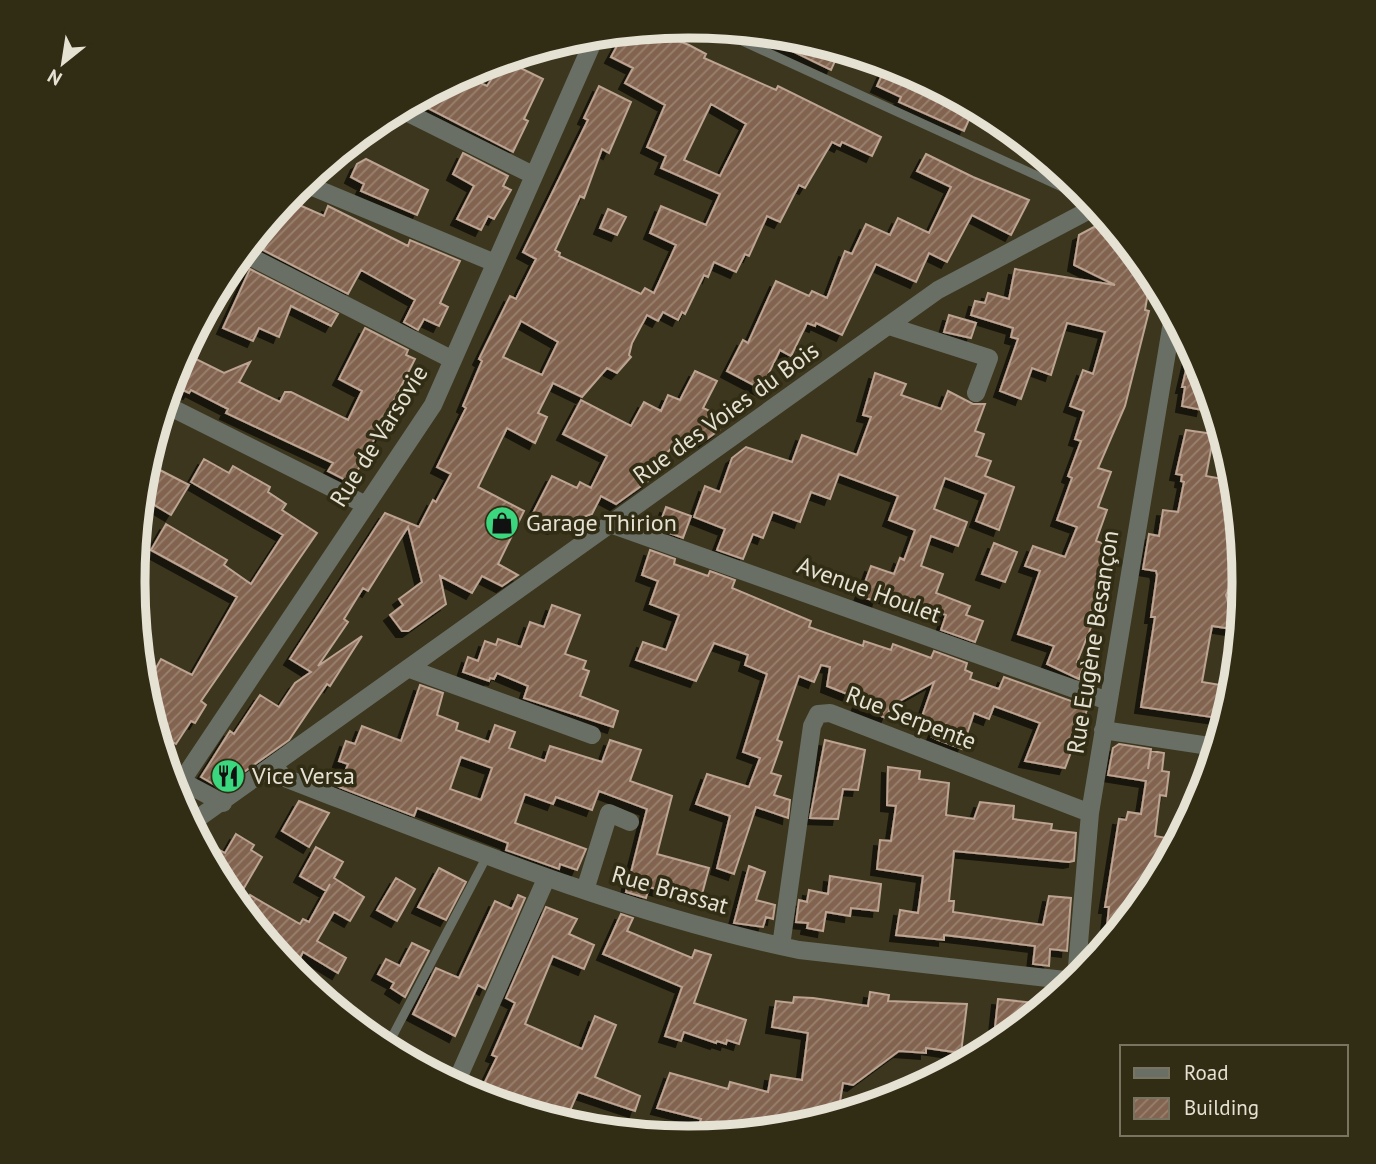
<svg xmlns="http://www.w3.org/2000/svg" width="1376" height="1164" viewBox="0 0 1376 1164" font-family="'PT Sans',sans-serif">
<style>
.building{fill:url(#building-hatch);stroke:#bda391;stroke-width:2;fill-rule:evenodd;filter:url(#shadow)}
.lines{fill:none;stroke-linecap:round;stroke-linejoin:round}
.lane{stroke:#696f64;stroke-width:9}
.street{stroke:#696f64;stroke-width:18}
.labels{text-anchor:middle;stroke-width:7;stroke-linejoin:round;paint-order:stroke}
.street-label{font-size:24px;fill:#e5e1d3;stroke:#312c14}
.poi-label{font-size:24px;fill:#e5e1d3;stroke:#312c14;text-anchor:start}
.rim{fill:none;stroke:#e5e1d3;stroke-width:9}
</style>
<defs>
<pattern id="building-hatch" width="6" height="6" patternUnits="userSpaceOnUse" patternTransform="scale(1.75)"><rect width="6" height="6" fill="#826450"/><path d="M-1 1l2-2M0 6l6-6M5 7l2-2" fill="none" stroke="#998170"/></pattern>
<filter id="shadow"><feDropShadow dx="-6" dy="6" stdDeviation="0" flood-color="#0009"/></filter>
</defs>
<rect width="100%" height="100%" fill="#3b361d"/>
<path class="building" d="M651,30L689,45L706,54L704,58L776,90L778,86L881,137L872,156L842,142L840,146L832,142L805,188L799,185L780,222L767,216L749,256L745,254L736,272L714,262L708,277L704,275L685,314L682,312L678,320L663,312L658,321L647,315L632,343L629,355L631,357L617,373L607,368L582,397L553,383L538,413L547,417L535,443L507,428L478,487L524,511L498,564L518,575L502,586L482,576L472,593L440,576L446,604L408,631H402L390,615L403,605L399,599L422,582L408,527L368,591L363,588L344,619L348,622L318,666L362,636L330,686L327,684L289,740L224,786L215,785L201,777L230,731L234,734L260,695L279,707L295,683L311,672L290,659L385,513L419,527L433,500L436,502L451,474L437,467L466,408L463,406L482,361L479,359L510,296L516,299L536,259L523,252L588,120L584,118L599,86L631,102L609,153L602,149L584,198L580,196L555,250L560,253L559,256L641,294L645,288L654,293L676,245L650,233L661,206L706,225L720,194L661,168L666,156L647,147L665,105L625,83L633,68L611,57L624,33ZM711,104L746,124L720,176L684,160ZM521,321L558,342L542,375L503,357Z
M755,33L797,37L840,50L831,70Z
M504,60L543,79L524,119L528,121L513,152L414,101L463,75L487,86Z
M887,64L901,69L974,108L964,131L899,102L901,97L877,86Z
M463,153L508,176L503,186L511,190L494,219L488,216L481,230L457,219L474,186L453,174Z
M926,154L973,177L1029,200L1011,235L972,215L947,262L929,253L916,282L876,264L842,335L816,323L815,326L807,323L791,356L780,350L761,389L727,371L743,340L748,343L776,281L809,296L812,291L827,298L845,251L852,254L866,224L890,235L898,218L929,233L951,187L917,171Z
M366,159L428,190L417,215L361,191L364,184L351,177L357,164Z
M297,204L324,216L328,206L408,246L410,240L460,261L440,303L448,307L439,326L424,319L418,330L404,322L415,300L361,270L348,294L263,250L268,240L258,235L281,206L294,211Z
M608,209L626,217L617,235L600,228Z
M1107,220L1151,275L1145,310L1149,311L1125,406L1098,468L1111,472L1098,507L1107,510L1096,541L1110,546L1100,571L1112,575L1077,662L1084,664L1079,679L1047,664L1054,646L1018,634L1040,571L1025,566L1033,546L1065,557L1077,527L1057,520L1072,478L1068,476L1081,441L1075,439L1084,411L1070,406L1083,370L1093,374L1105,332L1067,323L1051,375L1032,368L1021,399L1000,391L1018,339L1011,337L1013,328L971,315L975,301L985,303L988,293L1009,299L1015,269L1115,285L1074,265L1079,235Z
M250,269L338,314L331,326L291,306L279,337L259,328L253,341L223,328Z
M949,315L976,323L971,338L944,332Z
M365,328L408,350L406,355L415,359L389,410L393,412L381,436L377,434L351,483L328,471L333,463L226,413L228,409L191,390L189,393L170,384L184,353L224,373L250,362L239,382L280,402L285,392H291L348,420L362,391L339,379Z
M1191,349L1202,370L1211,401L1204,400L1202,410L1182,406L1185,387H1182Z
M695,371L717,381L703,408L712,412L707,423L719,430L704,441L689,433L646,471L648,481L616,504L601,496L592,514L553,528L531,517L552,476L577,488L580,482L591,488L607,456L563,434L581,400L631,426L644,402L661,411L668,395L680,400Z
M875,373L906,384L901,395L941,409L948,391L973,404H985L975,431L984,434L976,456L991,461L985,476L1014,487L999,530L976,521L986,494L945,478L934,509L967,522L958,546L931,536L921,566L943,574L936,593L970,606L966,615L983,621L975,642L941,630L946,615L895,596L893,600L879,595L877,602L860,596L871,566L894,574L900,558L904,560L915,530L889,520L898,496L839,474L830,499L811,492L800,522L773,512L763,538L753,534L743,559L717,550L725,529L694,517L705,486L720,492L732,458L746,447L792,462L802,435L857,455L871,417L863,415Z
M1186,430L1214,434L1206,476L1234,481L1244,582L1243,587L1229,589L1226,595L1229,605L1241,609L1239,630L1212,626L1202,682L1233,687L1225,719L1141,707L1155,617H1151L1157,575L1156,571L1143,569L1149,534L1159,536L1163,510L1178,512L1184,482L1181,481L1182,475L1176,474Z
M204,459L229,473L233,466L270,487L268,492L286,504L282,510L317,533L201,701L206,705L195,723L191,721L176,744L155,731L143,691L161,659L192,675L237,597L151,550L166,524L227,560L224,565L251,584L283,535L191,482Z
M154,467L189,485L171,515L141,497L142,486Z
M666,507L691,516L683,538L658,529Z
M994,543L1017,552L1005,582L982,574Z
M650,550L675,559L674,564L708,576L710,571L735,580L732,588L811,621L809,627L863,646L864,641L891,650L893,644L931,658L934,651L967,663L965,670L972,673L970,679L999,689L1004,677L1088,707L1065,768L1025,761L1040,723L994,706L989,719L974,713L962,749L936,739L932,737L936,727L920,722L934,682L891,706L886,718L857,707L860,699L827,686L830,667L821,665L814,682L799,676L777,740L782,742L771,773L781,776L774,795L790,800L788,818L756,807L734,874L717,868L730,816L696,804L707,774L749,787L760,758L743,752L767,674L745,665L748,655L714,643L696,681L636,660L643,642L666,650L679,615L650,604L658,581L642,575Z
M552,605L580,615L565,654L586,661L583,669L589,671L580,696L618,711L613,727L524,698L528,686L497,673L494,679L490,678L489,681L463,672L468,657L478,661L485,641L496,645L498,639L521,647L530,622L544,627Z
M420,685L443,693L437,715L458,723L456,730L489,742L495,725L515,732L509,748L545,761L550,746L602,762L610,740L641,750L630,781L672,796L657,854L709,868L701,898L664,888L663,891L649,887L646,898L626,892L647,809L599,791L592,810L556,797L553,804L525,794L515,823L586,849L577,870L560,864L559,869L506,850L508,843L417,808L414,816L339,787L348,764L339,761L346,741L355,744L362,726L401,741ZM461,757L492,768L481,800L450,789Z
M825,740L865,750L858,790L843,789L838,819L810,818Z
M1119,744L1151,749L1148,769L1151,751L1164,753L1162,771L1169,772L1166,796L1160,795L1155,836L1177,840L1150,891L1105,945L1109,907H1105L1119,819L1126,820L1128,812L1141,814L1146,781L1108,775L1113,748Z
M888,767L920,771L919,779L949,783L946,815L974,819L980,802L1014,806L1013,819L1052,824L1051,830L1076,833L1074,861L1069,862L954,851L949,901H954L953,912L1043,925L1049,896L1071,898L1067,951L1050,949L1049,966L1033,964L1035,946L944,935V940L896,935L900,910L918,913L923,876L877,869L880,840L891,841L896,806L887,805Z
M299,801L329,813L309,847L282,831Z
M236,834L254,845L251,850L262,857L244,888L215,871L198,838L225,853Z
M316,847L343,862L334,878L364,897L350,921L334,912L317,941L346,958L338,973L303,952L300,958L291,953L285,963L242,910L250,895L300,924L303,919L309,922L330,884L326,891L300,876Z
M749,866L765,872L756,900L775,905L773,919L766,917L763,927L734,923Z
M439,868L466,882L446,920L418,907Z
M830,876L881,884L878,911L851,908L850,916L826,912L823,931L807,928L808,923L796,922L799,900L807,902L809,890L828,894Z
M396,878L415,889L397,921L377,910Z
M518,895L525,898L485,989L478,985L455,1036L413,1014L436,968L459,978L495,901L512,909Z
M546,907L577,919L569,934L594,945L584,969L553,956L525,1024L582,1049L595,1016L616,1025L595,1077L640,1096L635,1111L578,1092L569,1113L558,1109L554,1119L482,1097L487,1086L484,1084L497,1057L492,1055L515,1003L506,998Z
M621,914L633,918L627,931L692,958L695,950L711,955L694,1003L746,1020L739,1044L727,1040L726,1044L717,1041L716,1043L684,1032L681,1041L665,1036L682,987L603,954Z
M412,943L429,951L405,997L391,988L394,983L378,974L386,959L400,966Z
M870,992L889,995L888,1001L967,1004L961,1053L926,1048V1053L899,1051L853,1085L843,1083L838,1114L796,1127L695,1137L701,1119L657,1108L670,1073L728,1089L730,1082L768,1092L771,1075L802,1080L808,1033L772,1027L776,1001L793,1003L794,997L813,998L868,1006Z
M998,999L1045,1004L993,1046Z"/>
<g class="lines">
<path class="lane" d="M716,29L1090,200
M392,1037L487,856"/>
<path class="street" d="M400,109L533,175
M303,183L495,263
M243,253L453,360
M889,326L989,358L976,393
M164,404L366,505
M613,525L1108,701
M1237,597L1242,598
M410,669L592,735
M1103,730L1216,747
M274,767L285,778C453,843 622,913 799,950L1074,981
M168,774L223,803
M177,800L181,782L433,405L596,35
M190,824L938,290L1095,207
M585,890L609,813L630,822
M781,946L812,726L818,714L830,713L1090,813
M1076,979L1090,813L1173,316
M455,1085L546,879"/>
</g>
<defs>
<g id="shop-disc" transform="scale(1.75)"><circle r="9.5" fill="#3bd77f" stroke="#312c14"/><path d="M-5-2.5h2.3a2.7 3.5 0 0 1 5.4 0H5L5.5 6h-11ZM-1.5-2.5h3a1.5 2.3 0 0 0-3 0Z" fill="#111"/></g>
<g id="restaurant-disc" transform="scale(1.75)"><circle r="9.5" fill="#3bd77f" stroke="#312c14"/><path d="M-5-6h1v4h1v-4h1v4h1v-4h1v5L-1.5 .5V6h-2V.5L-5-1ZM5-6V6H3V1.5H1.5Q1.5-4 5-6Z" fill="#111"/></g>
</defs>
<g fill-rule="evenodd">
<use href="#shop-disc" x="502" y="523"/>
<use href="#restaurant-disc" x="228" y="776"/>
</g>
<g class="labels">
<g class="street-label">
<text transform="translate(726 413) rotate(-36)" y="8">Rue des Voies du Bois</text>
<text transform="translate(379 436) rotate(-58)" y="8">Rue de Varsovie</text>
<text transform="translate(869 590) rotate(20)" y="8">Avenue Houlet</text>
<text transform="translate(1093 642) rotate(-81)" y="8">Rue Eugène Besançon</text>
<text transform="translate(911 718) rotate(21)" y="8">Rue Serpente</text>
<text transform="translate(670 890) rotate(16)" y="8">Rue Brassat</text>
</g>
<g class="poi-label">
<text x="526" y="531">Garage Thirion</text>
<text x="252" y="784">Vice Versa</text>
</g>
</g>
<path d="M0 0H1376V1164H0ZM688 38H689A543 543 0 0 1 1232 581V583A543 543 0 0 1 689 1126H688A543 543 0 0 1 145 583V581A543 543 0 0 1 688 38Z" fill="#312c14" fill-rule="evenodd"/>
<path class="rim" d="M688 38H689A543 543 0 0 1 1232 581V583A543 543 0 0 1 689 1126H688A543 543 0 0 1 145 583V581A543 543 0 0 1 688 38Z"/>
<rect x="1120" y="1045" width="228" height="91" fill="#312c14" stroke="#797460" stroke-width="2"/>
<rect x="1134" y="1068" width="35" height="10" fill="#696f64" stroke="#797460" stroke-width="2"/>
<text x="1184" y="1080" font-size="21" fill="#e5e1d3">Road</text>
<rect x="1134" y="1098" width="35" height="21" fill="url(#building-hatch)" stroke="#797460" stroke-width="2"/>
<text x="1184" y="1115" font-size="21" fill="#e5e1d3">Building</text>
<g transform="translate(63 63) rotate(210)" stroke="#312c14" stroke-width="5" paint-order="stroke">
<path d="M0-5L12 26L0 18L-12 26Z" fill="#e5e1d3"/>
<text y="-10" font-size="19" font-weight="bold" text-anchor="middle" fill="#e5e1d3">N</text>
</g>
</svg>
